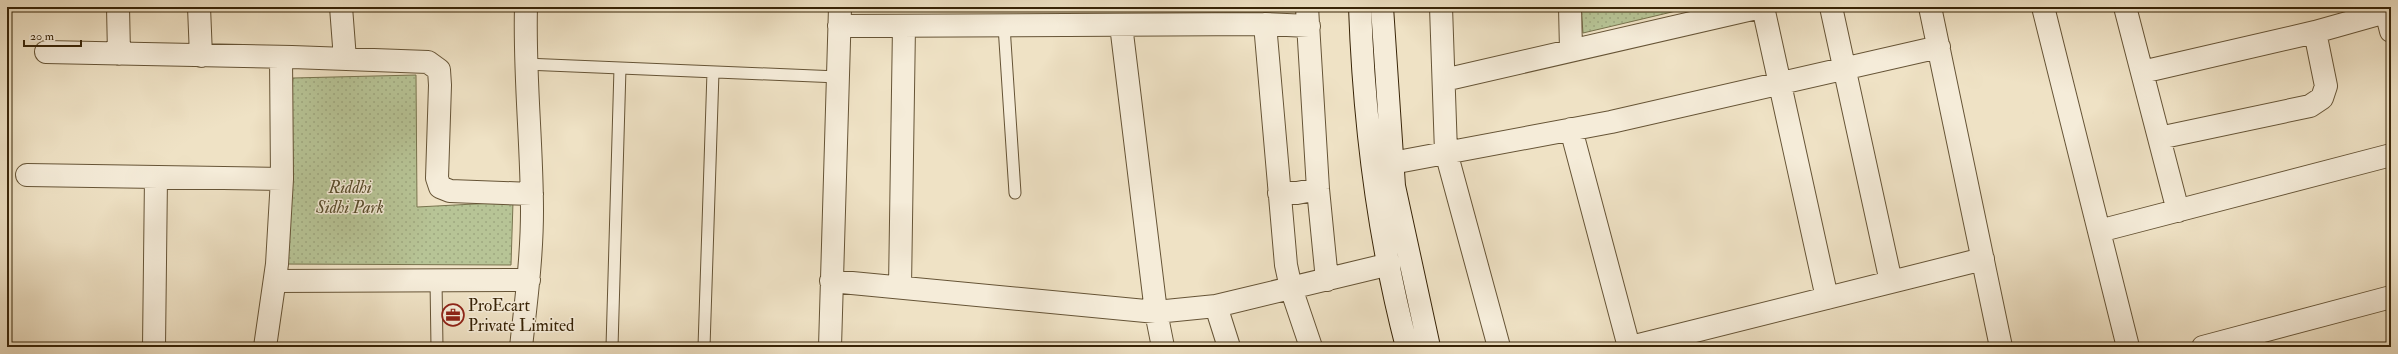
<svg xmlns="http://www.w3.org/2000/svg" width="2398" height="354" viewBox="0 0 2398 354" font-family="'IM FELL Double Pica',serif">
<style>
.park{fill:url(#park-dots);stroke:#78744e}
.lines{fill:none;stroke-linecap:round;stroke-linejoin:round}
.lane-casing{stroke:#665436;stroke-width:13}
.street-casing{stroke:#665436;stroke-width:24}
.secondary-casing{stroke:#382407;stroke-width:24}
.lane{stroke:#f5ecd9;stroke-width:11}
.street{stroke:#f5ecd9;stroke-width:22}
.secondary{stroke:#f5ecd9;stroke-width:22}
.labels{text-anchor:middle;stroke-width:3;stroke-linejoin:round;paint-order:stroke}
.park-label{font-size:17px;font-style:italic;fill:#584c2b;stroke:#f5ecd9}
.poi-label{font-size:17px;fill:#382407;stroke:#f5ecd9;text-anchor:start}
</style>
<defs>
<pattern id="park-dots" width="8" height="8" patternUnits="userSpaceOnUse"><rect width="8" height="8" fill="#b7c496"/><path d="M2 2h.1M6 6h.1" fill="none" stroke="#9ea880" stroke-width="1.8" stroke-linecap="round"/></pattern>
</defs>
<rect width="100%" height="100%" fill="#efe2c5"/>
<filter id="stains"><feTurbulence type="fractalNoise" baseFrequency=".005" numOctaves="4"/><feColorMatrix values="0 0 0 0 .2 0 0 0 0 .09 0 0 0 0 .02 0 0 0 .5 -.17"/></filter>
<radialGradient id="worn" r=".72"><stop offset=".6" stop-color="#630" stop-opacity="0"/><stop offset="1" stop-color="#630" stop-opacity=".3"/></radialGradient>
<path class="park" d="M1581,7H1693L1583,33Z
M416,75L417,207L513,202L511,265L277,264L293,78Z"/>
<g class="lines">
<g class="lane-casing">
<path id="lane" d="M1004,26L1015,193
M525,64L838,77
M436,281L437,347
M612,347L620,68
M704,347L713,72"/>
</g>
<g class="street-casing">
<path id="street" d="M118,7L119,54
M199,7L201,56
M341,7L345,59
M1307,7L1318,189L1327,280
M1441,7L1446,152L1499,347
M1570,7L1571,50
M1763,7L1827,298
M1831,7L1891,282
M1930,7L2001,347
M2043,7L2128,347
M2125,7L2178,211
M2385,7L2391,31
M1265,24L1286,265L1291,288L1311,347
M1121,25L1156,312L1163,347
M839,26L1265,24L1309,26
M46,52L292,57L428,62L439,70L440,85L437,178L440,187L450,191L532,194
M2142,72L2315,32L2386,12
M1444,80L1761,7
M1571,129L1629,347
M2159,138L2310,106L2322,98L2326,86L2315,32
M1392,163L1611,122L1939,47
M27,175L282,179
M1279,193H1297L1318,189
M2099,231L2391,155
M276,281L529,280
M831,281L1156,312L1216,306L1390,264
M900,287L904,26
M1216,306L1229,347
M154,347L156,177
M265,347L277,264L282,179L281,57
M521,347C526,302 532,256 532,211C532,143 524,75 526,7
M830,347L840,7
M1631,347L1983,259
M2203,347L2391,297"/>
</g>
<g class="secondary-casing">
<path id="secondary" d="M1360,7C1364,121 1378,236 1407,347
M1382,7L1394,186L1429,347"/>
</g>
<use href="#lane" class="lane"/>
<use href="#street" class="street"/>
<use href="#secondary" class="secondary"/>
</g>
<defs>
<g id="office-ring" transform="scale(1.15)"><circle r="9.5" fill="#f5ecd9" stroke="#8f2418" stroke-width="1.5"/><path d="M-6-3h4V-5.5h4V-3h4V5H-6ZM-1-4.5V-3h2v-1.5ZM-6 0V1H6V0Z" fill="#8f2418"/></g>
</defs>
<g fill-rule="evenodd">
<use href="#office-ring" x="453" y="315"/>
</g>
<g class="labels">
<g class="park-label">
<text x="350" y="193">Riddhi<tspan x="350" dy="20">Sidhi Park</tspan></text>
</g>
<g class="poi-label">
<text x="468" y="311">ProEcart<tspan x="468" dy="20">Private Limited</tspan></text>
</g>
</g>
<rect width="2398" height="354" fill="none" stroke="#efe2c5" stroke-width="24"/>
<rect x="8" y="8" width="2382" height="338" fill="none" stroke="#382407" stroke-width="2"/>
<rect x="12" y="12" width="2374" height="330" fill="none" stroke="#382407"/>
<path d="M24 40v6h57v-6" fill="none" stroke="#382407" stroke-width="2"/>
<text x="30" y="40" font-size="12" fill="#382407" stroke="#f5ecd9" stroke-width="3" paint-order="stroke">20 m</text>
<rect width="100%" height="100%" filter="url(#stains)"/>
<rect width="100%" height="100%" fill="url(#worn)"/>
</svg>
